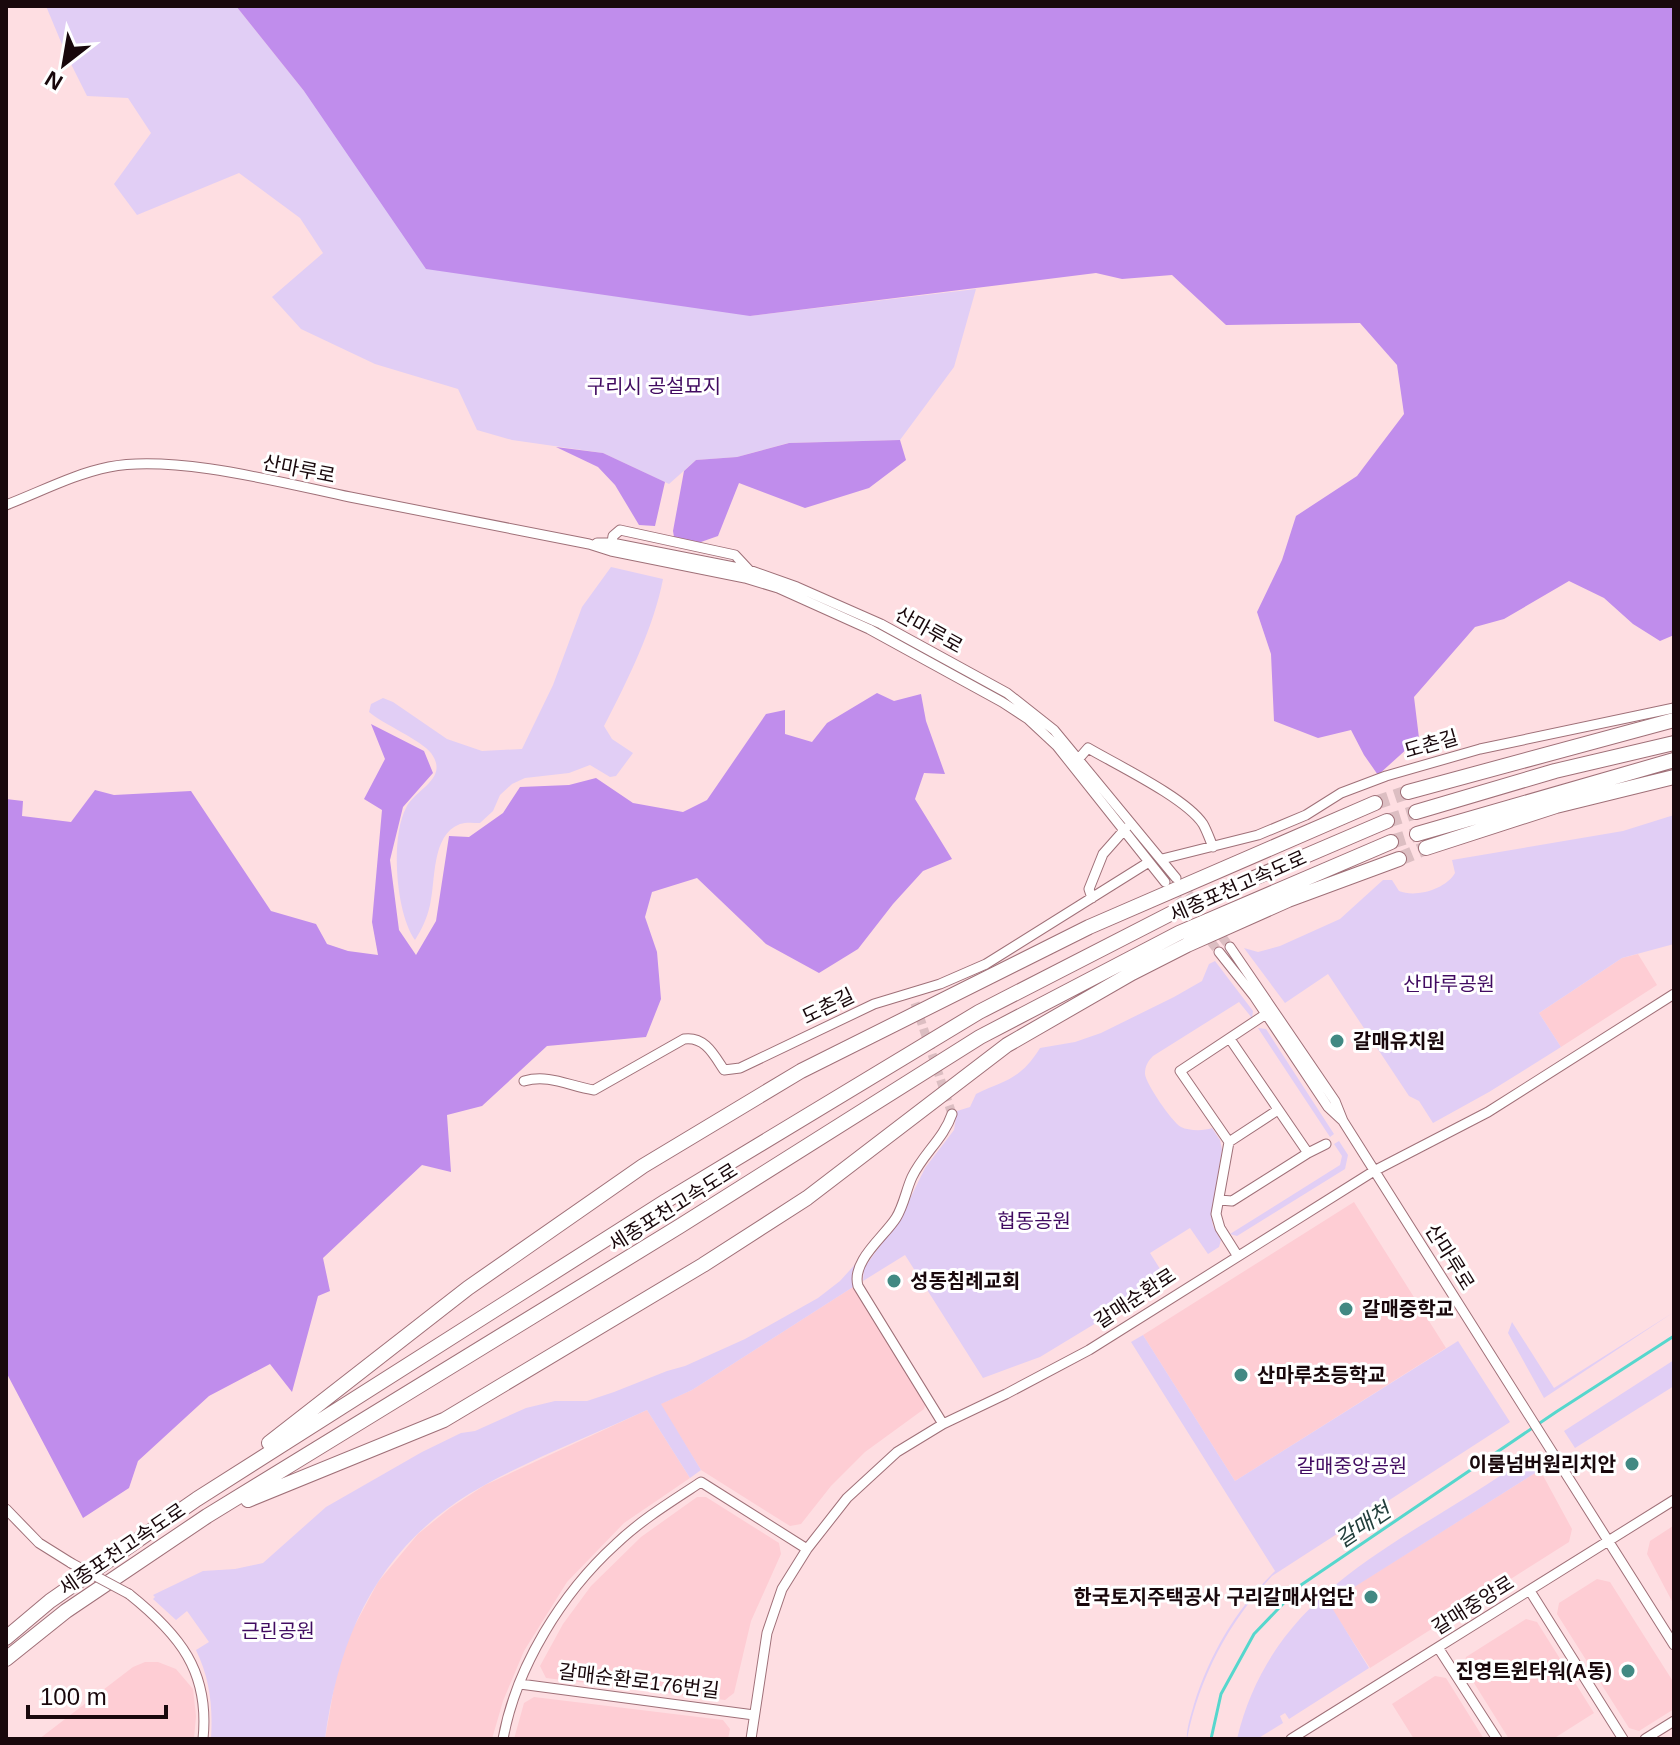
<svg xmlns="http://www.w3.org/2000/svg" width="1680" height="1745" viewBox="0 0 1680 1745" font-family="Helvetica,'Noto Sans KR',sans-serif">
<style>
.built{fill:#fecdd4}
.green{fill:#e1cef5}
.forest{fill:#c08dec}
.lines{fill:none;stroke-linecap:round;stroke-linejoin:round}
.stream{stroke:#56d7cd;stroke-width:3}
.minor-tunnel{stroke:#dcbec2;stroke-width:9;stroke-dasharray:9 4.5;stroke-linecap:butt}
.highway-tunnel{stroke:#dcbec2;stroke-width:14;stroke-dasharray:14 7;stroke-linecap:butt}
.minor-casing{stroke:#9f7078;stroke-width:11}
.highway-casing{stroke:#9f7078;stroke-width:16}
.minor{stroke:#fff;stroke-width:9}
.highway{stroke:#fff;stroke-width:14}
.minor-bridge-casing{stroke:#9f7078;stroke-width:11;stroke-linecap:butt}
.minor-bridge{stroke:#fff;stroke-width:9}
.poi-dot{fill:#428983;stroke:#fff;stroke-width:3}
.labels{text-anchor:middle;stroke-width:6;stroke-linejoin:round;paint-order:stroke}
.park-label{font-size:20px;fill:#410b61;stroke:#fff}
.street-label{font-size:20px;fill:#19080c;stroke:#fff}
.poi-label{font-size:20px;font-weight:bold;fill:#19080c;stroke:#fff;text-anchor:start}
.water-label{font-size:22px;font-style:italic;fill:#233f3c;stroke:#fff}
</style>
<rect width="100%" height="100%" fill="#fedee2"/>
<path class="built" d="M1638,954L1657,985L1561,1047L1539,1013L1622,958Z
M1354,1202L1446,1348L1235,1481L1143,1335Z
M853,1287L926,1402L924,1409L865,1452L831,1486L801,1524L790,1526L701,1470L660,1404L692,1390Z
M647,1410L690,1478L624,1523L567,1582L524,1651L503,1701L492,1739H325L336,1676L349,1636L378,1582L418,1534L450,1508L485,1485Z
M1540,1470L1572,1529L1569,1542L1370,1668L1328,1603Z
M697,1497H706L779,1543L781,1554L751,1621L734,1693L725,1700L546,1678L540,1666L563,1624L591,1586L641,1537Z
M1673,1526L1674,1527V1605L1647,1554L1650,1541Z
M1597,1579L1610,1582L1674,1683V1709L1639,1731L1629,1728L1557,1614L1559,1603Z
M1526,1619L1537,1622L1594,1713L1553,1739H1509L1464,1667L1466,1657Z
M158,1662L176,1669L193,1689L196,1716L194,1739H39L133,1667L145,1662Z
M1435,1676L1446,1678L1484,1739H1414L1392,1704Z
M534,1697L723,1720L730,1729L728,1739H514L524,1703Z"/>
<path class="green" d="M46,6H236L304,91L750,316L976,289L954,367L900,440L788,443L737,457L696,460L669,484L603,453L512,440L477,430L458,389L375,364L301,329L272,297L323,253L300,218L239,173L137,215L114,184L151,133L128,98L87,96L66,54Z
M611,567L663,579C654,627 627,682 604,726L612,739L633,753L616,776L610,777L590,765L569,773L525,778L512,784L500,795L493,811L480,823C474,823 466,822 460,824C431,835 436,880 430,905C427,918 422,929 415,940C396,914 390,838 406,808C415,789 450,779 431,753C421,740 383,724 369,712L371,704L383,698L393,702L447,739L482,751L522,749L553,685L582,607Z
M1674,815V944L1622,958L1539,1013L1561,1047L1489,1092L1433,1123L1419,1101L1409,1096L1328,974L1285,1003L1244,948L1258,952L1280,946L1340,919L1383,880H1392L1399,891C1416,898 1446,889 1455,873L1452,860L1623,831Z
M1215,961L1253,1011L1252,1018L1239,1002L1153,1056C1148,1061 1145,1066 1145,1074C1146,1084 1172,1122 1181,1127C1189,1131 1204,1131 1212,1128L1220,1140L1222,1150L1211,1215L1213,1226L1221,1240L1219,1247L1208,1254L1190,1228L1150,1253L1167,1280L1040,1357L983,1378L905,1255L863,1281L864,1268L901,1217L925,1168L954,1130L957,1111L970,1107L976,1094C1007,1079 1020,1080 1040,1048L1075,1042L1101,1033L1174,997L1202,981L1209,964Z
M1258,1028L1266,1029L1334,1134L1330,1137Z
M1339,1141L1348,1155L1345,1169L1237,1236L1230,1234L1340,1165L1342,1156L1334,1144Z
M859,1260L852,1273L853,1287L692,1390L661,1404L701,1470L690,1478L647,1410C588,1437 525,1461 469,1494C377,1551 339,1636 325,1739H211C213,1707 210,1679 196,1650L209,1642L187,1611L176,1620L153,1599L155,1597L153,1595L203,1571L235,1569L263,1563L326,1507L422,1452L461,1433L475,1431L526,1408L555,1401H587L614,1392L667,1371L685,1366L745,1339L818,1298L840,1281Z
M1674,1312L1544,1398L1508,1333L1512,1322L1554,1388Z
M1143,1335L1235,1481L1458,1341L1510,1422L1272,1576C1228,1623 1200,1676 1187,1739C1186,1730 1191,1715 1194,1704C1210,1653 1237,1608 1275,1571L1131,1342Z
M1674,1360V1386L1575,1448L1564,1431Z
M1530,1455L1540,1470L1329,1603L1369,1668L1289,1719L1285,1713L1280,1716L1283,1723L1257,1739H1237C1274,1583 1414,1540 1530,1455Z"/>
<path class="forest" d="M236,6H1674V635L1660,641L1633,624L1604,598L1569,581L1504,619L1475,627L1414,697L1419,738L1378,775L1364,755L1351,730L1318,738L1274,721L1271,654L1257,612L1282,560L1296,516L1357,476L1404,414L1397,365L1360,323L1226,325L1172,275L1122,279L1096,273L750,316L426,269L304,91Z
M900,440L906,460L869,488L805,508L739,483L718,536L698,543L674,537L673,531L684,471L696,460L737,457L789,443Z
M556,447L603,453L665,482L655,526L639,525L615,485L598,467Z
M877,693L894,701L921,694L926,721L945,774L924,773L915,799L952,859L923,871L893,904L858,949L819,973L766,944L697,878L652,892L645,917L657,952L661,999L646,1037L547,1046L482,1106L447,1115L451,1172L422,1165L323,1258L330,1291L318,1296L292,1392L270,1364L209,1396L138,1461L129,1488L83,1518L6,1372V799L23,801L22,816L71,822L95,790L114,795L191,791L271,911L316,924L327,944L348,951L378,955L372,922L382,810L364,799L385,759L371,724L424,751L433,773L403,807L390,860L399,930L416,955L436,921L449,836L469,837L503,813L520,787L569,785L596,778L633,803L683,812L707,800L766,714L785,710V734L812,742L827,723Z"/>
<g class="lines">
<path class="stream" d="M1211,1739L1221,1694L1254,1634L1301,1585L1556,1412L1674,1336"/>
<path class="minor-tunnel" d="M1180,883L1230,947
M1169,888L1219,952
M915,1003L952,1114"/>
<path class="highway-tunnel" d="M1375,803L1408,792
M1387,821L1416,812
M1391,842L1417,834
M1399,859L1426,848"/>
<g class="minor-casing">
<path id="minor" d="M6,505C40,492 74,474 109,467C174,454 283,483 350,497C429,513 509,528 589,544L611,551L745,578L778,588L869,629L1002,702L1028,719L1057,746L1165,882
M597,543H612L749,570L797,587L881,624L1007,693L1054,730L1176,878
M611,549L613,536L620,530L735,555L749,570
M1075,763L1088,748C1117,765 1186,798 1203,824C1207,831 1210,840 1213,847
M1162,859L1258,835L1306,815L1341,793L1386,776L1480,749L1674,708
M1092,898L1089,889L1103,854L1126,828
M1219,952L1254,996L1328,1107L1343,1121L1335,1101L1230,947
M524,1081C549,1074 569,1086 594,1090L684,1039C705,1036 714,1055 724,1070L740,1068L874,1004L940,984L986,964L1149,862
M1343,1121L1674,1645
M1229,1142L1278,1110
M1308,1153L1326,1144
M1219,1200L1232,1201L1308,1153L1230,1039
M1237,1255L1220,1228L1216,1214L1229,1142L1180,1071L1266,1014
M943,1424L858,1286C851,1261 884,1237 896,1218C904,1205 906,1190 912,1177C923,1154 944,1138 952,1114
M6,1509L39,1543L71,1563
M1530,1591L1623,1739
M129,1594C179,1634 210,1671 203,1739
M1439,1649L1497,1739
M520,1684L754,1715
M503,1739C516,1667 562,1593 616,1544C641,1520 672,1501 701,1482L807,1549
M751,1739L767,1633L782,1589L807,1549L847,1498L897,1452L943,1424L1006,1394L1089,1350L1374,1171L1488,1112L1674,994
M1291,1739L1674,1500
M1645,1739L1674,1721"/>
</g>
<g class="highway-casing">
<path id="highway" d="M1408,792L1674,720
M1416,812L1555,771L1674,743
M1417,834L1674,760
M1426,848L1556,806L1674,777
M269,1443L468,1288L643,1166L801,1071L1089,927L1375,803
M248,1500L444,1420L703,1265L807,1198L1007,1045L1132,973L1187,945L1288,900L1399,859
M6,1638L50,1601L197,1499L666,1201L979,1012L1170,914L1387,821
M6,1659L66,1611L207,1516L680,1226L980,1037L1179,933L1391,842"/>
</g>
<use href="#minor" class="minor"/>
<use href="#highway" class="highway"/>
<g class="minor-bridge-casing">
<path id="minor-bridge" d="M71,1563L129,1594"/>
</g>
<use href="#minor-bridge" class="minor-bridge"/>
</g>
<g class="poi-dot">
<circle cx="1337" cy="1041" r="8"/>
<circle cx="894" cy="1281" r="8"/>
<circle cx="1346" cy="1309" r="8"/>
<circle cx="1241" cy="1375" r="8"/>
<circle cx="1632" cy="1464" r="8"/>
<circle cx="1371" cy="1597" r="8"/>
<circle cx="1628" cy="1671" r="8"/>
</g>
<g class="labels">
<g class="park-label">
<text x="654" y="393">구리시 공설묘지</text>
<text x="1449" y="991">산마루공원</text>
<text x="1034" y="1228">협동공원</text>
<text x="1352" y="1473">갈매중앙공원</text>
<text x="278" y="1638">근린공원</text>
</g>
<g class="street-label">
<text transform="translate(299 469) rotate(11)" y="7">산마루로</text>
<text transform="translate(929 630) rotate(29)" y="7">산마루로</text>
<text transform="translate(1431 744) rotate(-16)" y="7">도촌길</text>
<text transform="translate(1238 886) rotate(-24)" y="7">세종포천고속도로</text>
<text transform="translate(828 1006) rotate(-26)" y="7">도촌길</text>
<text transform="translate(673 1207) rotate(-32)" y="7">세종포천고속도로</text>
<text transform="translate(1450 1257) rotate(58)" y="7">산마루로</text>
<text transform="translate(1135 1298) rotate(-33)" y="7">갈매순환로</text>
<text transform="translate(122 1549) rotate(-34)" y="7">세종포천고속도로</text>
<text transform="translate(1473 1605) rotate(-32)" y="7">갈매중앙로</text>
<text transform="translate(639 1681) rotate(7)" y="7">갈매순환로176번길</text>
</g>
<g class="poi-label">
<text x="1353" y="1048">갈매유치원</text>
<text x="910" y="1288">성동침례교회</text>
<text x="1362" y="1316">갈매중학교</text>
<text x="1257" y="1382">산마루초등학교</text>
<text x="1616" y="1471" text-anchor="end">이룸넘버원리치안</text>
<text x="1355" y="1604" text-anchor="end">한국토지주택공사 구리갈매사업단</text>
<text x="1612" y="1678" text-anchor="end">진영트윈타워(A동)</text>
</g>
<g class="water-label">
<text transform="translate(1363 1525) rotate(-34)" y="8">갈매천</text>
</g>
</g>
<rect width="1680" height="1745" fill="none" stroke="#19080c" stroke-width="16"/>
<g transform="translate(64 64) rotate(211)" stroke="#ffffff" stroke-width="6" paint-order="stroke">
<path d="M0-6L14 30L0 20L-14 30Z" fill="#19080c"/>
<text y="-12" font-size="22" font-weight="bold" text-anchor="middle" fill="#19080c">N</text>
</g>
<path d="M28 1705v12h138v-12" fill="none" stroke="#19080c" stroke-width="4"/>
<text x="40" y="1705" font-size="24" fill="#19080c" stroke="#ffffff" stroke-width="6" paint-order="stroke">100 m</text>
</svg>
